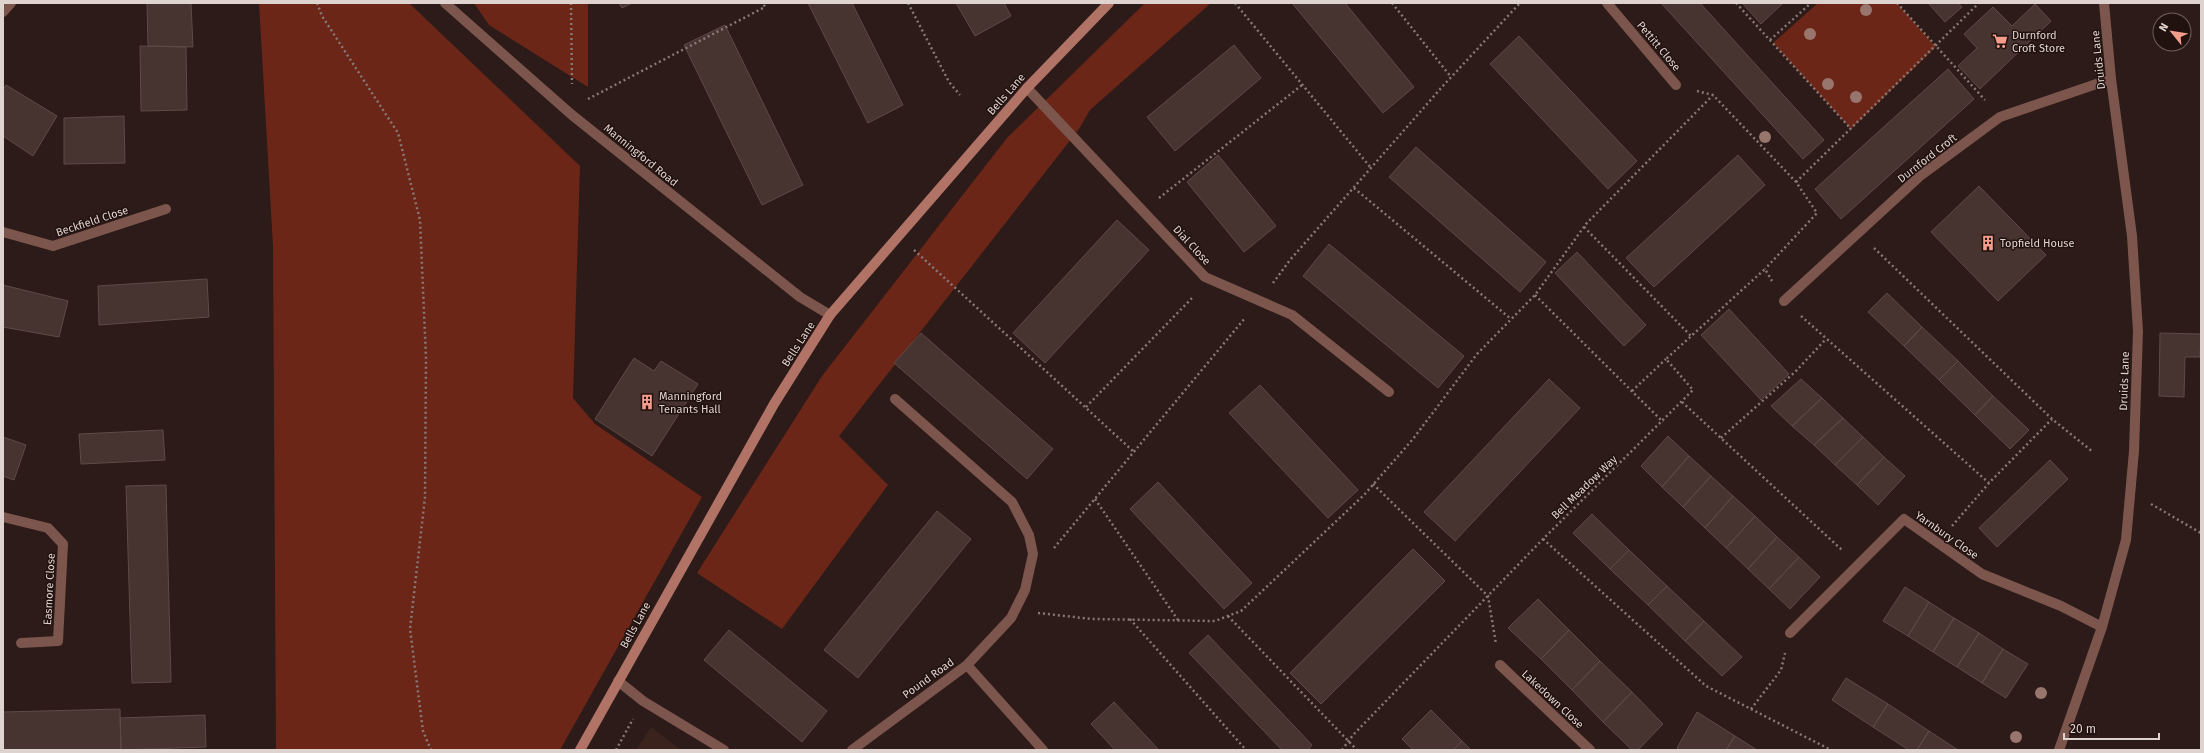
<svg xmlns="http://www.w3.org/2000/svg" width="2204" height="753" viewBox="0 0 2204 753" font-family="'Fira Sans',sans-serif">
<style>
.built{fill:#3a221d}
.green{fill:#6c2618}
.building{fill:#473430;stroke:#5e4a46}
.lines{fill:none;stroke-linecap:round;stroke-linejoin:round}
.path{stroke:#877976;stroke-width:2.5;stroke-dasharray:2 3;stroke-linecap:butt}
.street{stroke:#7c564d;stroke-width:10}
.secondary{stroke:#b07366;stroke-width:10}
.tree{fill:#98756d}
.labels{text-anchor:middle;stroke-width:3;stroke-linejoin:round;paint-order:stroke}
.poi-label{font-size:11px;fill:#dfd3d0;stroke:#22120f;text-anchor:start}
.street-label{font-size:11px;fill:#dfd3d0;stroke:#22120f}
</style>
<rect width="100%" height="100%" fill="#2c1b18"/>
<path class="built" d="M651,727L681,750H636Z"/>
<path class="green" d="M259,3H409L580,166L573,398L595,424L702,497L560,750H276L273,246Z
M474,3H588V87L489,25Z
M1145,3H1211L1090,110L1079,129L839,436L888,485L782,629L697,573L822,376L1007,138Z
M1818,3H1897L1936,47L1851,129L1773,43Z"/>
<path class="building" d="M147,3H191L193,47L148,46Z
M619,3H632L622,8Z
M808,3H852L903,105L868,123Z
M956,3H1004L1011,16L975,36Z
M1292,3H1345L1414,87L1383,113Z
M1661,3H1700L1824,140L1803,159Z
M1744,3H1783L1761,24L1743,4Z
M1928,3H1958L1962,7L1945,22Z
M2035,4L2051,21L1980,89L1958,66L1977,48L1964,34L1993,7L2012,26Z
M725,25L803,185L762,205L684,45Z
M1519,36L1637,161L1608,189L1490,64Z
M1234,45L1261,78L1175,151L1147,117Z
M140,46L186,47L187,110L141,111Z
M1948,69L1974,99L1841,219L1815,189Z
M6,85L57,116L33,156L3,136V90Z
M124,116L125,163L64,164V118Z
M1416,147L1546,262L1520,292L1389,177Z
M1218,155L1276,226L1244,252L1187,182Z
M1738,155L1765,185L1654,287L1626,258Z
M1979,186L2046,255L1998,301L1931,232Z
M1117,220L1149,250L1045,363L1013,333Z
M1329,244L1464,356L1438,388L1303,276Z
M1577,252L1646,325L1624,346L1555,273Z
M207,279L209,317L99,325L98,286Z
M3,285L68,301L59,337L3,327Z
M1887,293L1922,327L1904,346L1868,312Z
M1729,309L1789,374L1761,400L1701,335Z
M1922,327L1958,361L1939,380L1904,346Z
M921,333L1053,449L1027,479L894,363Z
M2160,333L2201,334L2200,357H2185L2184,397L2159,396Z
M634,358L654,371L661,361L698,384L652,456L595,419Z
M1958,361L1993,396L1975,415L1939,380Z
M1549,379L1580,408L1455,541L1424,512Z
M1801,379L1822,398L1792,426L1771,406Z
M1260,385L1358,490L1328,518L1229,413Z
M1993,396L2029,430L2010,449L1975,415Z
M1822,398L1843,418L1814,445L1792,426Z
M1843,418L1863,437L1835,465L1814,445Z
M163,430L165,460L81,464L79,434Z
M1668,436L1689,456L1662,487L1641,466Z
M3,437L26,445L14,480L3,476Z
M1863,437L1884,457L1857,485L1835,465Z
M1689,456L1711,476L1683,507L1662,487Z
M1884,457L1905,476L1878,505L1857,485Z
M2050,460L2068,479L1997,547L1979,528Z
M1711,476L1733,496L1705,528L1683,507Z
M1158,482L1252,583L1224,609L1130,509Z
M166,485L171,682L132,683L126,486Z
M1733,496L1755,516L1726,548L1705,528Z
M937,511L971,539L858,678L824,650Z
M1592,514L1629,550L1610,569L1573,533Z
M1755,516L1777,537L1748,569L1726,548Z
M1777,537L1799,557L1769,589L1748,569Z
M1413,549L1445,581L1321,704L1290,673Z
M1629,550L1667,586L1648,605L1610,569Z
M1799,557L1820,577L1790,609L1769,589Z
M1667,586L1704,621L1685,641L1648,605Z
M1905,587L1929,602L1908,636L1883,621Z
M1538,599L1569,630L1541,659L1508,628Z
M1929,602L1954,618L1933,652L1908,636Z
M1954,618L1979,633L1957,667L1933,652Z
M1704,621L1742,657L1722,676L1685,641Z
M729,630L827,711L802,742L704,660Z
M1569,630L1600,661L1572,690L1541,659Z
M1979,633L2003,649L1982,683L1957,667Z
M1208,635L1312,745L1308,750H1282L1189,653Z
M2003,649L2028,664L2006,698L1982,683Z
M1600,661L1632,692L1603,722L1572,690Z
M1846,678L1888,704L1873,727L1832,700Z
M1632,692L1663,724L1638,750H1632L1603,722Z
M1114,702L1159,750H1115L1091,724Z
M1888,704L1929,731L1917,750H1909L1873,727Z
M120,709L121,750H3V712Z
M1431,710L1462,741L1453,750H1413L1402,739Z
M1697,712L1735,736L1726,750H1680L1677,748Z
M205,715L206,747L121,750L120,718Z
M1929,731L1958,750H1917Z
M1735,736L1757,750H1726Z
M1462,741L1471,750H1453Z"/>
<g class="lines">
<path class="path" d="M317,3L322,16L398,133L420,220L426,358L425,497L410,629L423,731L431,750
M571,3L572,84
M908,3L949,82L960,95
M1235,3L1371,168
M1392,3L1451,77
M1736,3L1851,129
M1897,3L1985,100
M1770,40L1811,3
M1697,91L1713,95L1796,182L1817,213L1765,269
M588,99L765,7L763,3
M1796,182L1979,3
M1354,188L1511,319
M1159,198L1302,85
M1584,227L1691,336
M1874,248L2052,419L2093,452
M914,250L1134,452
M1273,283L1290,260L1442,87L1520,3
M1535,295L1663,422
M1801,316L1989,483
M1632,391L1666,359
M1682,402L1843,551
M1086,407L1194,296
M1721,438L1795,372L1826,339
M1373,484L1488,596L1496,644
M1095,499L1178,620
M2151,504L2201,533
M1952,526L1989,483L2052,419
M1543,539L1706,686L1831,750
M1054,548L1245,318
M1038,613L1092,619L1215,621L1241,611L1364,495L1413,439L1477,354L1535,295L1586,224L1713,95
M1228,616L1357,750
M1130,619L1246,750
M1751,709L1781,670L1785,653
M616,750L633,719
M1342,750L1353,735L1543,539L1693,390L1666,359L1765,269L1772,281"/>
<path class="street" d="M445,3L572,115L800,297L830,315
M1607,3L1676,85
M3,12L11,3
M1027,88L1205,277L1292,315L1389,392
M3,232L53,246L166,209
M1784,301L1920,176L2000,117L2111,79
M895,399L1012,502L1029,535L1033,554L1025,590L1011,618L967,665
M3,517L48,528L63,544L58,641L21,643
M1790,633L1904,519L1982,574L2061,606L2102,627
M1500,665L1590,750
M618,681L643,701L724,750
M852,750L967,665L1043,750
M2059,750L2102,627L2126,540L2134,451L2138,331L2132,236L2111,79L2104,3"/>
<path class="secondary" d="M580,750L774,404L830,315L1027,88L1109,3"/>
</g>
<g class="tree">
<circle cx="1866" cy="10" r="6"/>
<circle cx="1810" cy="34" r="6"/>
<circle cx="1828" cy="84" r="6"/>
<circle cx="1856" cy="97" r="6"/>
<circle cx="1765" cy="137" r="6"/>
<circle cx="2041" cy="693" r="6"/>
<circle cx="2016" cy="737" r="6"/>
</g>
<defs>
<g id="supermarket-bare" transform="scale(1.2)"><path d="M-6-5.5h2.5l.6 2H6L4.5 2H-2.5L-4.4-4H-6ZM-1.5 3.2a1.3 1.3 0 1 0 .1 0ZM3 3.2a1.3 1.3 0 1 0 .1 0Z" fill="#f49d8b" stroke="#22120f" stroke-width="2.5" paint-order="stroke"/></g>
<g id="building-bare" transform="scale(1.2)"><path d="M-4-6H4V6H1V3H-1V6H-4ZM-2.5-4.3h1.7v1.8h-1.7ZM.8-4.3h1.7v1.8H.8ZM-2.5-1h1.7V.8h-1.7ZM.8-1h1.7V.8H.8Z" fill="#f49d8b" stroke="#22120f" stroke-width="2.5" paint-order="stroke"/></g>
</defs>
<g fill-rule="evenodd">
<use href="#supermarket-bare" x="2000" y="41"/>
<use href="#building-bare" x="1988" y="243"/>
<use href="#building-bare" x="647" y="402"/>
</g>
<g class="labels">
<g class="poi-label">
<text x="2012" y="39">Durnford<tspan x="2012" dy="13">Croft Store</tspan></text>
<text x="2000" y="247">Topfield House</text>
<text x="659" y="400">Manningford<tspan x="659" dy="13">Tenants Hall</tspan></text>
</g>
<g class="street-label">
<text transform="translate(1659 46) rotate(50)" y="4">Pettitt Close</text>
<text transform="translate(2098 60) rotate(-96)" y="4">Druids Lane</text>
<text transform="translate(1006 94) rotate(-49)" y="4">Bells Lane</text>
<text transform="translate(641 155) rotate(39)" y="4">Manningford Road</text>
<text transform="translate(1927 158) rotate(-38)" y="4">Durnford Croft</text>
<text transform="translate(92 221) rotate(-18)" y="4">Beckfield Close</text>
<text transform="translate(1192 245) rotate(47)" y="4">Dial Close</text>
<text transform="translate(798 344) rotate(-57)" y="4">Bells Lane</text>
<text transform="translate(2124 381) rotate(-88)" y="4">Druids Lane</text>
<text transform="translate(1584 487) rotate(-44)" y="4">Bell Meadow Way</text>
<text transform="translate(1947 535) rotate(35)" y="4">Yarnbury Close</text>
<text transform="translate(49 589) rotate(-87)" y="4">Easmore Close</text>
<text transform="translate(635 625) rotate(-61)" y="4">Bells Lane</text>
<text transform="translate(928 678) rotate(-36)" y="4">Pound Road</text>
<text transform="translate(1553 699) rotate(43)" y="4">Lakedown Close</text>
</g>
</g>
<rect width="2204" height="753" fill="none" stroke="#dfd3d0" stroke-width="8"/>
<g transform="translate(2172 32) rotate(300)"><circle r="19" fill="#22120f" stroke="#6e5f5c"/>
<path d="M0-3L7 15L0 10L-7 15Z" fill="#f49d8b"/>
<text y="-6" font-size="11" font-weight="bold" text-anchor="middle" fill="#dfd3d0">N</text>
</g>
<path d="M2064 733v6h95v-6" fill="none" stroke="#dfd3d0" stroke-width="2"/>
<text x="2070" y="733" font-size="12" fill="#dfd3d0" stroke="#22120f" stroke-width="3" paint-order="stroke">20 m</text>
</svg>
